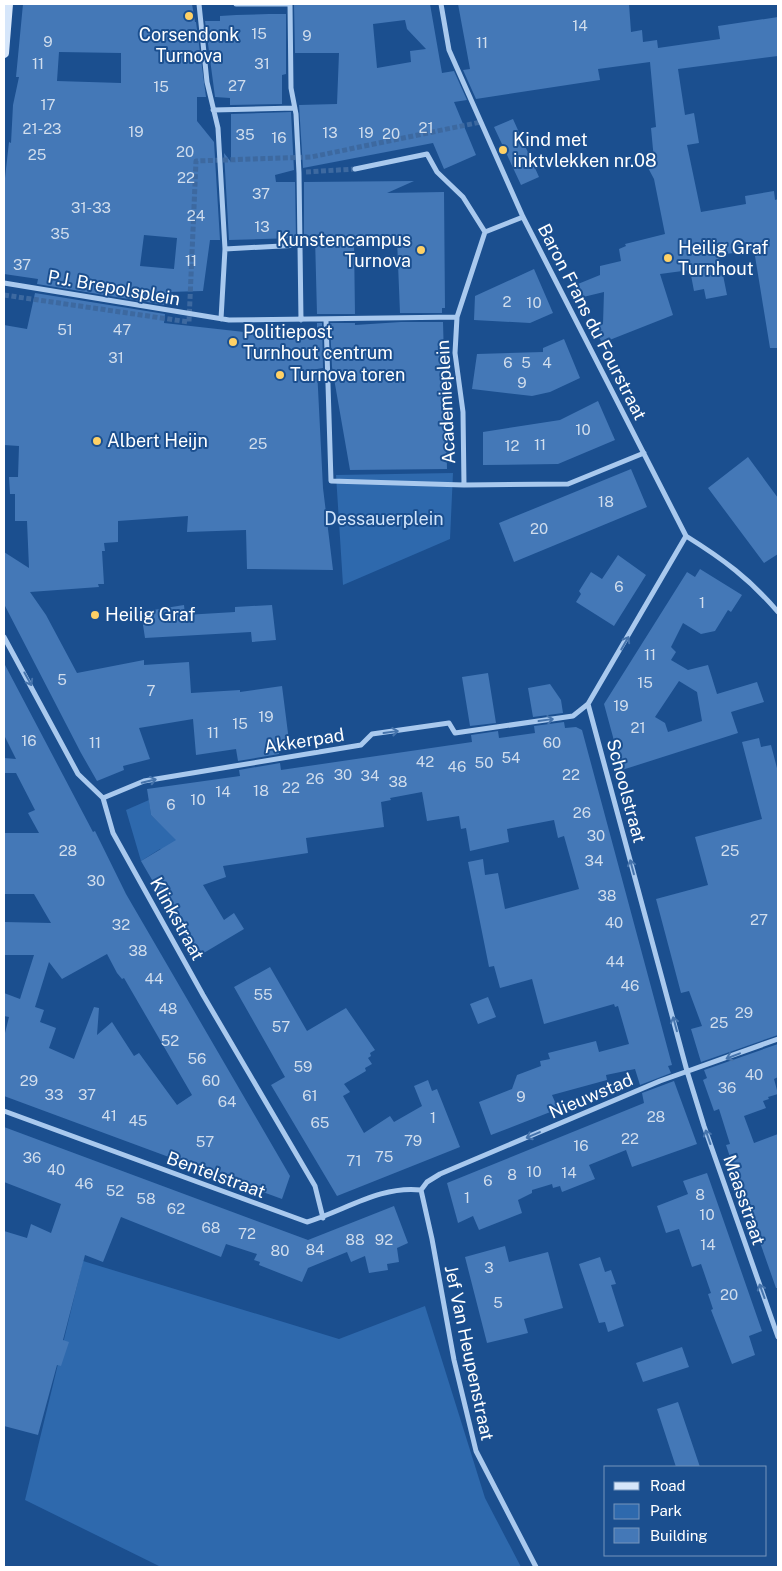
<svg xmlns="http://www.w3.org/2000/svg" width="782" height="1571" viewBox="0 0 782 1571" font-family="'Public Sans',sans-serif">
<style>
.green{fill:#2e69ad}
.building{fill:#4478b7;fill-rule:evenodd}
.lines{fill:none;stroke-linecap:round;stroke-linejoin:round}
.street-tunnel{stroke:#3d69a0;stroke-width:5;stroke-dasharray:5 2.5;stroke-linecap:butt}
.street{stroke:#a9c9ee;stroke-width:5}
.secondary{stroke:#d6e6fa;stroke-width:10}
.oneway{stroke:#4674ac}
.poi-dot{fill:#ffd166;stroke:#1b4f8f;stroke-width:2}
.labels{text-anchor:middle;stroke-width:4;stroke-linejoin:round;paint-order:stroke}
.number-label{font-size:15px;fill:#d0dded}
.poi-label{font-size:18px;fill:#fff;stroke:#1b4f8f;text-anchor:start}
.street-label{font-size:18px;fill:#fff;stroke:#1b4f8f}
.park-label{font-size:18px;fill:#cfe3fa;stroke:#1b4f8f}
</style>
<rect width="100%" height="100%" fill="#1b4f8f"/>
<path class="green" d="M453,473L450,539L343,585L336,475Z
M149,800L151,815L170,833L195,847L160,849L141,861L126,810Z
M83,1261L339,1339L425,1306L485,1498L521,1567H161L25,1500Z"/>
<path class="building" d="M23,4H192L195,22H196L206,97H197V121L214,142L220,240H210L203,291L167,292L165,305L37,284L38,279L4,274V187L9,142L11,143L13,105L19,77H16ZM59,52L121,53V83L57,81ZM144,235L177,238L174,269L140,266Z
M294,4H430L442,73L454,71L467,100L454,102L476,155L444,169L433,143L303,168L299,105L337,104L339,53H295ZM405,20L407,29L426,49L410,51L411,62L377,68L373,24Z
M458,4H629L631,32L642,30L643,42L657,40L658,48L720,39L718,26L778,17V56L678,69L685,115L694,113L699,143L687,145L701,212L746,204L745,196L774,191L775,200L778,199V348H770L754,250L719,255L727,295L706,299L704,289L694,291L690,270L660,274L673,315L602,343L594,327L603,324L604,292L579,298L573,286L600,275V266L621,261L619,249L626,246L625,244L665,234L654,179L646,164L654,160L651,128L656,127L650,62L598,69L600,80L476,99L463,70L470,69Z
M269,14H286V74L282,75V104L230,105V98L215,97L205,21H220V16L236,15Z
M291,112L294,170L275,175L276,182H295L296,238L229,240L224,153L231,162V114Z
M513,119L539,177L521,185L494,127Z
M414,181L387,193L444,192L445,308H442V313H400L397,239L354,241L355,314H317L315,237L304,238V182Z
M534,269L553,313L530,323L474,320L475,296Z
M35,293L165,314L164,323L253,333H317V323H322L323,368L317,369L323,488L333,570L247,569L246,530L187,532L188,516L118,521V542L104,543L105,551H102L104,584H98L99,587L30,592L46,615L77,673L144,660V665L189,662L191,693L240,690V692L282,686L289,741L277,743L279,754L238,761L236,749L196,755L193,719L139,728L150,759L123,766L124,770L97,781L81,753L4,604V552L29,568L27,521H15V494H10L9,477H18L19,446L4,445V325L27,329Z
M401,322H443L447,469L350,470L332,367L330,323H355V325Z
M564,339L580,378L550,392L532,396L472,389L477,354L543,352V348Z
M598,401L615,440L558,464L483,465V432L560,420Z
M748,457L778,498V554L764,563L708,488Z
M631,469L647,507L514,562L499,523Z
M618,555L646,575L614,626L576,602L581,594L579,591L591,572L602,579Z
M700,569L742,595L731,612L728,610L715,631L701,634L683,623L671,647L676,652L671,660L688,670L708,665L717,694L757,682L764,702L731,712L738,733L622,770L604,704L687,572L695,577ZM679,681L697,692L702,721L668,732L665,723L655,717Z
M184,605L185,615L235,612V607L272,605L276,640L252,642L251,632L145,638L141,612Z
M4,663L93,832L95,831L126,894L290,1176L282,1199L4,1096V1037L9,1017L4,1016V993L20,999L34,955H4V922L51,923L34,894H4L5,833H39L28,813L35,810L16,773H4V758L16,759L4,735ZM107,954L117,973L122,979L124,978L192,1095L177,1105L139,1053L134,1056L112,1022L97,1035L99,1008L94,1007L74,1059L49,1048L56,1028L40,1022L44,1010L35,1007L49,962L62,979Z
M488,673L496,723L470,726L462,677Z
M550,684L561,700L563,713L533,717L528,688Z
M564,722L565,728L576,727L582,730L672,1065L668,1066L671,1073L640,1085L635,1069L606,1075L607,1080L552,1095L558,1109L491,1135L479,1102L512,1089L517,1075L541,1066L540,1061L550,1059L548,1053L596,1041L599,1052L629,1044L618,1006L615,1007L614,1004L544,1024L532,979L500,988L494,966L489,967L468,862L483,859L485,875L498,873L505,909L579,889L564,836L558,838L554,820L507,829L509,842L470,851L466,828L461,829L459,816L427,821L422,792L390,798L391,800L381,802L384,827L306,838L308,853L223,866L226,877L203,885L224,920L234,913L244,929L197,957L141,861L176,840L151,815L147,789L240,776L239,770L280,763L281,770L472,742L471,735L498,731L499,738L535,733L534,726Z
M759,738L761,747L771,745L778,772V1035L701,1062L691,1029L702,1026L689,991L681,993L656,899L708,885L695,837L762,819L742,742Z
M270,967L307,1031L346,1008L375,1050L370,1053L371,1056L368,1058L372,1064L365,1068L366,1071L344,1084L350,1092L343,1096L364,1133L390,1116L394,1122L422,1106L414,1086L428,1080L432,1091L437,1089L460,1147L337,1196L271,1085L285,1077L234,987Z
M488,997L496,1017L478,1024L470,1004Z
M778,1044V1077L774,1079L778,1094L768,1097L769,1099L763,1101L766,1108L744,1116L754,1143L778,1134V1288H776L731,1160L726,1145L730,1144L719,1109L714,1111L703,1080L707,1078L704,1070Z
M674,1081L697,1144L632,1167L626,1150L589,1165L595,1179L562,1192L560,1186L553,1188L552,1184L532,1190V1193L518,1200L522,1213L479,1230L473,1216L458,1223L447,1183L644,1103L642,1093Z
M4,1127L308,1240L394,1206L408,1243L397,1248L399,1262L387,1264L388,1270L369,1273L365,1256L351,1262L347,1252L308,1268L302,1282L259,1265L260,1262L254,1260L257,1254L226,1244L221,1257L121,1217L103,1262L85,1255L63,1340L69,1342L61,1366L57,1365L38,1435L4,1426V1231L27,1238L31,1224L51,1233L61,1204L4,1182Z
M707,1173L762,1331L749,1336L755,1355L732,1364L711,1310L713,1309L708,1294L711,1293L701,1264L692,1267L679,1229L666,1233L657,1206L688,1194L683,1181Z
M505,1246L509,1262L548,1252L563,1308L524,1319L528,1333L487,1343L465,1257Z
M600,1257L605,1272L611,1270L616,1284L611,1285L624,1326L608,1332L605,1322L599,1323L579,1264Z
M682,1347L689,1367L643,1382L636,1363Z
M678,1402L700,1467H676L657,1409Z"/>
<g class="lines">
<path class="street-tunnel" d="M306,172L355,169
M4,295L189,322L196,161L311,157L481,122"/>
<path class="street" d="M199,4L207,82L218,128L225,249L221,319
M236,4H290
M290,4L291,88L296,114L299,173L301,320
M441,4L449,50L523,217L686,536C723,559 750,579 778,612
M213,110L295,108
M355,169L427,154L437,172L463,197L485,232
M225,249L300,245
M4,283L229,320L457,317
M326,320L331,481L464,485L568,484L644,453
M464,485L463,412L455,353L457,317L485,232L523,217
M4,637L78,774L103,798L113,833L203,995L315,1186L323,1218
M588,704L687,1071L704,1126L778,1337
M103,798L144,781L361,745L372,734L449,723L455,733L573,716L588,704L686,536
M4,1111L307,1222C344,1211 381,1185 421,1190
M421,1190L432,1239L454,1360L476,1451L536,1567
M421,1190L427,1182L440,1174L660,1081L778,1039"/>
<path class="secondary" d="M4,53L8,4"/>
</g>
<defs><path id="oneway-shaft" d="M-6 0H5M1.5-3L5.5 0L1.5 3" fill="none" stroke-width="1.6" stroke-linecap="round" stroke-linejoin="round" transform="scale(1.25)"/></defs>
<g class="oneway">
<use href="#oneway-shaft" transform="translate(625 643) rotate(-60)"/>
<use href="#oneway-shaft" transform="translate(28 679) rotate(61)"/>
<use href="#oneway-shaft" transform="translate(546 720) rotate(-8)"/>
<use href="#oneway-shaft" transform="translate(391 732) rotate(-8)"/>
<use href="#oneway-shaft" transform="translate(149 781) rotate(-13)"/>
<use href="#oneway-shaft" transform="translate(632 867) rotate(-105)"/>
<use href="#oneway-shaft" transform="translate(675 1024) rotate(-105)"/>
<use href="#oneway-shaft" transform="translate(733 1056) rotate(159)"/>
<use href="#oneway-shaft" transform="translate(533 1135) rotate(157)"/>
<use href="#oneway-shaft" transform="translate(708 1137) rotate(-109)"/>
<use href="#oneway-shaft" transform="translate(762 1291) rotate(-110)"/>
</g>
<g class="poi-dot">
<circle cx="189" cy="16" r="5"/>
<circle cx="503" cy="150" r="5"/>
<circle cx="421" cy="250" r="5"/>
<circle cx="668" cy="258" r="5"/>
<circle cx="233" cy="342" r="5"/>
<circle cx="280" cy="375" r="5"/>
<circle cx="97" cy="441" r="5"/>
<circle cx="95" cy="615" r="5"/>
</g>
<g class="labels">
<g class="number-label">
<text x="580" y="31">14</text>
<text x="259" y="39">15</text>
<text x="307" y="41">9</text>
<text x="48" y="47">9</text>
<text x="482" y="48">11</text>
<text x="38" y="69">11</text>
<text x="262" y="69">31</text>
<text x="237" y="91">27</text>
<text x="161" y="92">15</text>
<text x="48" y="110">17</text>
<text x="426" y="133">21</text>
<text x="42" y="134">21-23</text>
<text x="136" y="137">19</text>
<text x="330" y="138">13</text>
<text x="366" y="138">19</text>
<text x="391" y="139">20</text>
<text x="245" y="140">35</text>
<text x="279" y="143">16</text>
<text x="185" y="157">20</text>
<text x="37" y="160">25</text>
<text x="186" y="183">22</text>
<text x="261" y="199">37</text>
<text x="91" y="213">31-33</text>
<text x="196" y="221">24</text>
<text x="262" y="232">13</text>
<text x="60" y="239">35</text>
<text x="191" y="266">11</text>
<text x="22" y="270">37</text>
<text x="507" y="307">2</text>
<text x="534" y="308">10</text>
<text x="65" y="335">51</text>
<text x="122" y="335">47</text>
<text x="116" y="363">31</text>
<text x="508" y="368">6</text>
<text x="526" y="368">5</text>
<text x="547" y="368">4</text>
<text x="522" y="388">9</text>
<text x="583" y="435">10</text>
<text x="258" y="449">25</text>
<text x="540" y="450">11</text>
<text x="512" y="451">12</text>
<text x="606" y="507">18</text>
<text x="539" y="534">20</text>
<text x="619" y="592">6</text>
<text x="702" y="608">1</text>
<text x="650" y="660">11</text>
<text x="62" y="685">5</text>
<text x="645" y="688">15</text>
<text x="151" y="696">7</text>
<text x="621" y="711">19</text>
<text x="266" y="722">19</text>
<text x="240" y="729">15</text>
<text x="638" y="733">21</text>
<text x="213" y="738">11</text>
<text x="29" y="746">16</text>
<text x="95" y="748">11</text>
<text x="552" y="748">60</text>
<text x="511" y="763">54</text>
<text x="425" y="767">42</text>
<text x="484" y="768">50</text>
<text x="457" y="772">46</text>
<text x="343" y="780">30</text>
<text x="571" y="780">22</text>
<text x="370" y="781">34</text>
<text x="315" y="784">26</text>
<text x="398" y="787">38</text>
<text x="291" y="793">22</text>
<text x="261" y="796">18</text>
<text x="223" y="797">14</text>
<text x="198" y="805">10</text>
<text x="171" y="810">6</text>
<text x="582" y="818">26</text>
<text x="596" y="841">30</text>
<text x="68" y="856">28</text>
<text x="730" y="856">25</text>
<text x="594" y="866">34</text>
<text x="96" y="886">30</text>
<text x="607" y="901">38</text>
<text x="759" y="925">27</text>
<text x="614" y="928">40</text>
<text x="121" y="930">32</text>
<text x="138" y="956">38</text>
<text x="615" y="967">44</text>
<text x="154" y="984">44</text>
<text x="630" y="991">46</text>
<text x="263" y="1000">55</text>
<text x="168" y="1014">48</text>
<text x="744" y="1018">29</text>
<text x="719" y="1028">25</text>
<text x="281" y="1032">57</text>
<text x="170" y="1046">52</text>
<text x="197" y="1064">56</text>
<text x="303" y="1072">59</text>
<text x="754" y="1080">40</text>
<text x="29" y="1086">29</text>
<text x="211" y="1086">60</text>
<text x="727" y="1093">36</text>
<text x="54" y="1100">33</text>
<text x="87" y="1100">37</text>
<text x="310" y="1101">61</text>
<text x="521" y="1102">9</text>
<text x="227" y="1107">64</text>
<text x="109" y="1121">41</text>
<text x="656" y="1122">28</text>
<text x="433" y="1123">1</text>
<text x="138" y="1126">45</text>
<text x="320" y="1128">65</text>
<text x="630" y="1144">22</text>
<text x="413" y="1146">79</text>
<text x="205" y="1147">57</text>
<text x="581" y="1151">16</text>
<text x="384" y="1162">75</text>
<text x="32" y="1163">36</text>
<text x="354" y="1166">71</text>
<text x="56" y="1175">40</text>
<text x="534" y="1177">10</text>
<text x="569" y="1178">14</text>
<text x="512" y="1180">8</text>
<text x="488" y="1186">6</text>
<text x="84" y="1189">46</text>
<text x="115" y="1196">52</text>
<text x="700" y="1200">8</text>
<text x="467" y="1203">1</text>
<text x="146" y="1204">58</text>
<text x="176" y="1214">62</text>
<text x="707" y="1220">10</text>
<text x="211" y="1233">68</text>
<text x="247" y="1239">72</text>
<text x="355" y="1245">88</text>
<text x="384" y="1245">92</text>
<text x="708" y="1250">14</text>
<text x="315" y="1255">84</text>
<text x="280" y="1256">80</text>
<text x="489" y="1273">3</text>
<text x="729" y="1300">20</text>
<text x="498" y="1308">5</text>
</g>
<g class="poi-label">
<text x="189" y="41" text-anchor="middle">Corsendonk<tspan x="189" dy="21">Turnova</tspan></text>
<text x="513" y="146">Kind met<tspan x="513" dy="21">inktvlekken nr.08</tspan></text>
<text x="411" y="246" text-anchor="end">Kunstencampus<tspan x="411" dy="21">Turnova</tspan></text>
<text x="678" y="254">Heilig Graf<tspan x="678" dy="21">Turnhout</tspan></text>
<text x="243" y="338">Politiepost<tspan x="243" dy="21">Turnhout centrum</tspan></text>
<text x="290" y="381">Turnova toren</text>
<text x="107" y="447">Albert Heijn</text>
<text x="105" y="621">Heilig Graf</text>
</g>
<g class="street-label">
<text transform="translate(114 288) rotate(10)" y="6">P.J. Brepolsplein</text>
<text transform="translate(592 322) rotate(63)" y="6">Baron Frans du Fourstraat</text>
<text transform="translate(446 402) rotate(-93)" y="6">Academieplein</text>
<text transform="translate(304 741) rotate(-9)" y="6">Akkerpad</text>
<text transform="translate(626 791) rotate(75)" y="6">Schoolstraat</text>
<text transform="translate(177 919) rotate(61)" y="6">Klinkstraat</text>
<text transform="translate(591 1096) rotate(-23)" y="6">Nieuwstad</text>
<text transform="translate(216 1175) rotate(20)" y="6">Bentelstraat</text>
<text transform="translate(744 1200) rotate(71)" y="6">Maasstraat</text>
<text transform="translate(469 1353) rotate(78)" y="6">Jef Van Heupenstraat</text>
</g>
<g class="park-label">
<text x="384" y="525">Dessauerplein</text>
</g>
</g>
<rect width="782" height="1571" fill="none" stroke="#ffffff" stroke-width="10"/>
<rect x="604" y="1466" width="162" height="90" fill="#1b4f8f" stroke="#7695bc"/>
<rect x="614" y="1482" width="25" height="8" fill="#d6e6fa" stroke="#7695bc"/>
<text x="650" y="1491" font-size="15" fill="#ffffff">Road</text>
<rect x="614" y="1504" width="25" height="15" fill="#2e69ad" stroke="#7695bc"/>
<text x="650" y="1516" font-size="15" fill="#ffffff">Park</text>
<rect x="614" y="1528" width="25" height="15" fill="#4478b7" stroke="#7695bc"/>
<text x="650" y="1541" font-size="15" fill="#ffffff">Building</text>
</svg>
